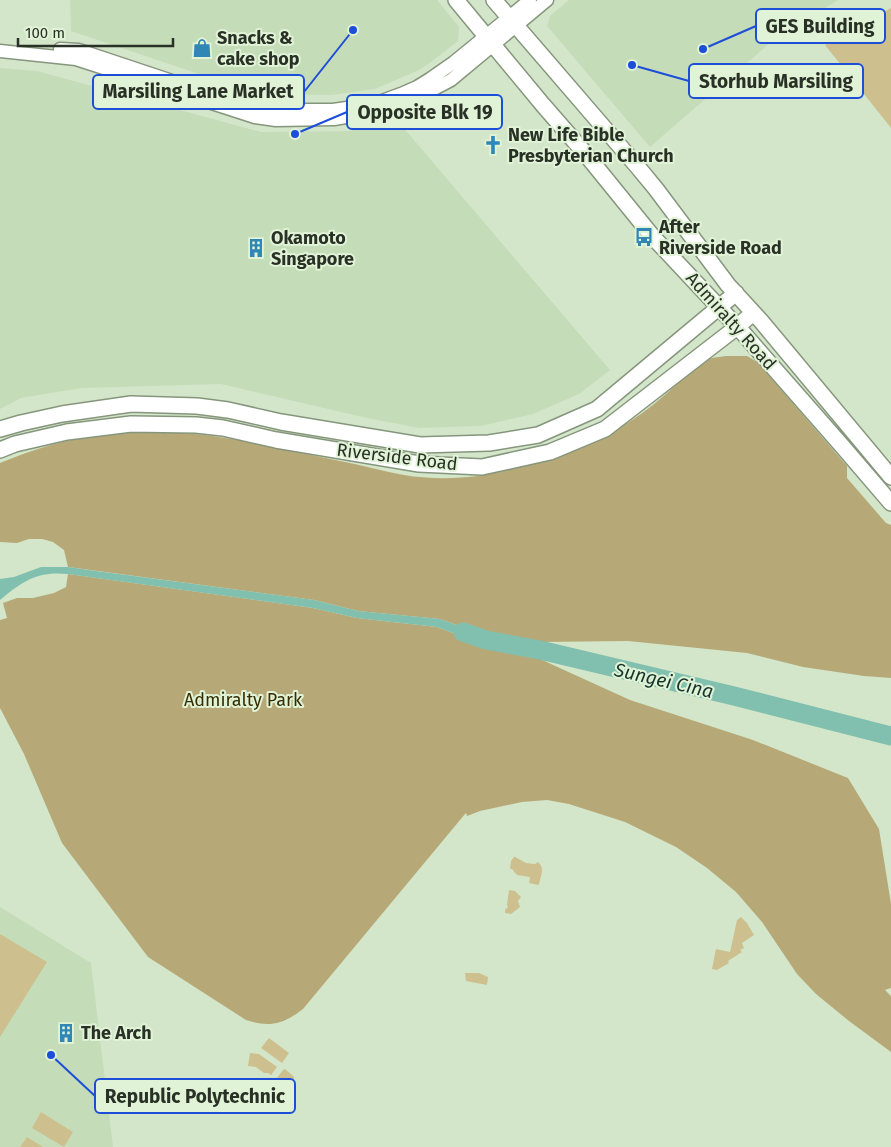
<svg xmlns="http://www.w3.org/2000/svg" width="891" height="1147" viewBox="0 0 891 1147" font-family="'Fira Sans',sans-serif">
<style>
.built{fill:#c5dcb9}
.green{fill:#cdc08e}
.forest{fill:#b7a977}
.water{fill:#81bfaf}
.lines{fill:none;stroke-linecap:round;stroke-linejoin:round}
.river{stroke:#81bfaf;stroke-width:19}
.minor-casing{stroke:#85967c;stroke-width:15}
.major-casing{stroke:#85967c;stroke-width:18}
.minor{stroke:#fff;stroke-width:12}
.major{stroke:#fff;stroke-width:15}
.labels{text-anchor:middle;stroke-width:4;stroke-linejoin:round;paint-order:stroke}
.poi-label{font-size:18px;font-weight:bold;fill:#293025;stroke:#e0f3d7;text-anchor:start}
.street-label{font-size:18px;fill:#293025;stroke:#e0f3d7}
.park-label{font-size:18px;fill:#372d02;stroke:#e0f3d7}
.water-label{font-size:19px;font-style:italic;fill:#15342c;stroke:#e0f3d7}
.leader{fill:none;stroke:#1d4ed8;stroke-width:2}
.callout-dot{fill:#1d4ed8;stroke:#e0f3d7;stroke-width:2}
.callout{fill:#e0f3d7;stroke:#1d4ed8;stroke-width:2}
.callout-label{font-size:19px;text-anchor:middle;font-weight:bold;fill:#293025}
</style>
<rect width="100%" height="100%" fill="#d3e6ca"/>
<path class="built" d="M70,0H437L459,27L458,41L431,62L419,70L375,89L331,95L258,94L71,31Z
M569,0H838L770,43L650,147L547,26L550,16Z
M0,68L37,71L261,132L349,131L396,119L610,370L579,394L533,414L481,426L419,428L367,418L221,384L82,388L21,398L0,409Z
M0,907L91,963L113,1147H0Z"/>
<path class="green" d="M891,8V128L825,45Z
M514,857H516L517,858L526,863L535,864L538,862C545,868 541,876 539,884L538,885L529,883L530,877L517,875L512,869H510L511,861Z
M509,890L515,891L521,897L518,901L520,907L511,914L505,913V910L508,907L507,905Z
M741,917L747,923L754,935L742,943L744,948L740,950L742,952L728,961L729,963L717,970L712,969L716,949L730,952L737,920Z
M0,934L47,962L0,1037Z
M465,973H479L488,977L487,985L466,981Z
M269,1038L289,1053L282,1063L261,1048Z
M250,1053L259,1054L277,1067L271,1075L268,1073H264L256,1067L248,1066Z
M285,1069L294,1077V1084L281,1083L276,1079L283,1070Z
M41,1112L73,1132L64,1147L32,1128Z
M27,1137L43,1147H20Z"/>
<path class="forest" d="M726,356H747L757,362L847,466V478L886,523L891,525V678L864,676L803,667L747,653L628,641L540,642L488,636L440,619L358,611L314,600L68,567L64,550L53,542L42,539H29L17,543L0,542V463C17,456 33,450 51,445C100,431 169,429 219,437C259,443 300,453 340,461C361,465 382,471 404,475C427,479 454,479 477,476C498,473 520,467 541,461C572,451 601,440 629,422C646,411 662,398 677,384C686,376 696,366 707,360C712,357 720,357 726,356Z
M68,574L313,608L357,618L437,627L485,645L540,659L630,700L753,740L848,778L879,829L891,904V988L885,990L891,996V1052L849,1021L816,994L797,974L762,922L736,892L707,868L676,847L625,822L569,804L547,800L522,802L480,811L467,816L466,813L465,814L303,1009C284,1024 269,1028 246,1020L148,957L62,843L24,754L0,708V620L7,618L3,603L17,598H33L54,593L66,587Z"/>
<path class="water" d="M41,567H68L96,571L314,600L358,611L440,619L488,636L485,645L437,627L357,618L313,608L68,574C37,571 23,581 0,600V579L14,577Z"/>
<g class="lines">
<path class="river" d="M463,632L486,640L540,650L734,696L891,736"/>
<g class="minor-casing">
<path id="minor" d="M60,49L79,50L217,96L269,110H333L374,104L401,94L417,87L430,79L453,63L530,0
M0,51L76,59L255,117L276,120L334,119L375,112L409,102L451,80L547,0"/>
</g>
<g class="major-casing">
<path id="major" d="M456,0L543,105L584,152L653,237L744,334L843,447L891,503
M494,0L637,166L656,189L728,285L761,321L891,477
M0,429L21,423L62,414L131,404L197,406L228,410L281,422L420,445L489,443L538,435L597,409L736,293
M0,450L15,444L67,432L131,424L196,425L223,428L276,440L419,464L482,467L550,452L605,429L737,327L753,313"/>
</g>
<use href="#minor" class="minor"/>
<use href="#major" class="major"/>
</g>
<defs>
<g id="shop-bare" transform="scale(1.5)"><path d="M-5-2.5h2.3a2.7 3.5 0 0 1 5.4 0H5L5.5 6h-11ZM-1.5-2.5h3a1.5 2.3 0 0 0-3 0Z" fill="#3086b5" stroke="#e0f3d7" stroke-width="2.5" paint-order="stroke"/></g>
<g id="church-bare" transform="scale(1.5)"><path d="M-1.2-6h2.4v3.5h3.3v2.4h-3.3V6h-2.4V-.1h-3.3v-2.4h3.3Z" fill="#3086b5" stroke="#e0f3d7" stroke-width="2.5" paint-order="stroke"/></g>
<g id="bus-bare" transform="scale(1.5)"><path d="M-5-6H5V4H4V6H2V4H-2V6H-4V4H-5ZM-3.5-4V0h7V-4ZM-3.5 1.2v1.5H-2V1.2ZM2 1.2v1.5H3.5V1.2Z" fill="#3086b5" stroke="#e0f3d7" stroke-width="2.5" paint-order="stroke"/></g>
<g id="building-bare" transform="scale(1.5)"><path d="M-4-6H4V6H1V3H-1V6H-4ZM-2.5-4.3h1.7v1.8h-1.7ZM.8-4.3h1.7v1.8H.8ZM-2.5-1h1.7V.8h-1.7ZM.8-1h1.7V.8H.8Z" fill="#3086b5" stroke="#e0f3d7" stroke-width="2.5" paint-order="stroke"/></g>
</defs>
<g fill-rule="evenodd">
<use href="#shop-bare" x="202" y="48"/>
<use href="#church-bare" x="493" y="145"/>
<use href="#bus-bare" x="644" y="237"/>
<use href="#building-bare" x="256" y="248"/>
<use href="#building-bare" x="66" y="1033"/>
</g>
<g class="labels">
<g class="poi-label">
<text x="217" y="44">Snacks &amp;<tspan x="217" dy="21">cake shop</tspan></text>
<text x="508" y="141">New Life Bible<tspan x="508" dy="21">Presbyterian Church</tspan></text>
<text x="659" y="233">After<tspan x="659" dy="21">Riverside Road</tspan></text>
<text x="271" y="244">Okamoto<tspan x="271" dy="21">Singapore</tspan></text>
<text x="81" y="1039">The Arch</text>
</g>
<g class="street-label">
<text transform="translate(731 321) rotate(48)" y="6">Admiralty Road</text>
<text transform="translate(397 457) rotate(7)" y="6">Riverside Road</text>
</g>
<g class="park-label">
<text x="243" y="706">Admiralty Park</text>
</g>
<g class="water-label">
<text transform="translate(664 680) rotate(13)" y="7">Sungei Cina</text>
</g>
</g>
<path class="leader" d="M703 49L756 26M632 65L689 81M353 30L304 92M295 134L347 112M51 1055L95 1096"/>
<g class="callout-dot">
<circle cx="703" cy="49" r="5"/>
<circle cx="632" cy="65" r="5"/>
<circle cx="353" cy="30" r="5"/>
<circle cx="295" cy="134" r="5"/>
<circle cx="51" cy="1055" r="5"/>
</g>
<g class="callout">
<rect x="756" y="9" width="129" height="34" rx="5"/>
<rect x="689" y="64" width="174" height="34" rx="5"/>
<rect x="93" y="75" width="211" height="34" rx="5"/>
<rect x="347" y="95" width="155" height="34" rx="5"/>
<rect x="95" y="1079" width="200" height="34" rx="5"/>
</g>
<g class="callout-label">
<text x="820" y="33">GES Building</text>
<text x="776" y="88">Storhub Marsiling</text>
<text x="198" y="98">Marsiling Lane Market</text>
<text x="425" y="119">Opposite Blk 19</text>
<text x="195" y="1103">Republic Polytechnic</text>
</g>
<path d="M18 38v8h155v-8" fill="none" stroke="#293025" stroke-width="2.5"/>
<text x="25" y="38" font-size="15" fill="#293025" stroke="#e0f3d7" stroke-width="4" paint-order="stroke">100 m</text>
</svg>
